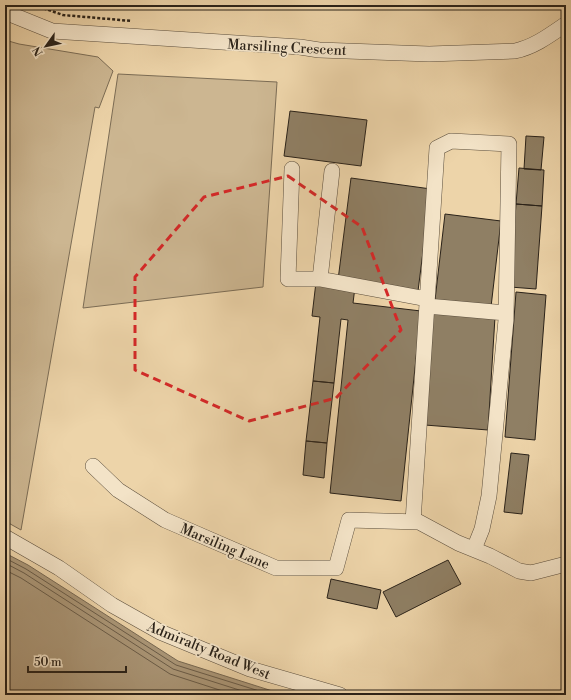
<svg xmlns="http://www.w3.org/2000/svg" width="571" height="700" viewBox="0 0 571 700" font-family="'Libre Bodoni',serif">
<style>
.green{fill:#ccb691;stroke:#7b6c55}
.water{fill:#ab9778;stroke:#776852}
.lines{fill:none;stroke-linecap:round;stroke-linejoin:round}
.shore{stroke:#6a5c48;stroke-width:1}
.building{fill:#8f7f64;stroke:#2a2219}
.minor-casing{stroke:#5b4e3d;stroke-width:16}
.path{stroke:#2a2219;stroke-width:2.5;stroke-dasharray:3 2;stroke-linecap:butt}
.minor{stroke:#f3e3c7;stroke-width:15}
.marked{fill:none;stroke:#d62828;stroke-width:3;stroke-dasharray:8 5;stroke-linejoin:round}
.labels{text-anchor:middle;stroke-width:3.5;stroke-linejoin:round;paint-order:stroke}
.street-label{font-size:14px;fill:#2a2219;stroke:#f3e3c7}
</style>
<rect width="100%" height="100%" fill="#edd4a9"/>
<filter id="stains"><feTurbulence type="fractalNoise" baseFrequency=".005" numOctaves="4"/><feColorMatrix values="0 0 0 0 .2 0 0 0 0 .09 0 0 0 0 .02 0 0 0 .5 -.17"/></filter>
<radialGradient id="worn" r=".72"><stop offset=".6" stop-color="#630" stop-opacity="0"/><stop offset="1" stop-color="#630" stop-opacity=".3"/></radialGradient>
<path class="green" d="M5,40L19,44L98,57L113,71L99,108L95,107L21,530L5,521Z
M118,74L277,82L263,287L83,308Z"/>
<path class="water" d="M5,553L28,565L178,661L285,695H5Z"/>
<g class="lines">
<path class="shore" d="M5,558L26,569L176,665L272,695
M5,563L24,573L173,669L255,695
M5,570L21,578L170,674L235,695"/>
</g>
<path class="building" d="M290,111L367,120L361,166L284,156Z
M526,136L544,137L541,170L524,169Z
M519,168L544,170L542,206L516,204Z
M351,178L431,189L418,291L338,280Z
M516,204L542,206L536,289L510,287Z
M445,214L501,221L491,307L435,300Z
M316,282L355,287L353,303L421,311L401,501L330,493L348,320L341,319L334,383L313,381L320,317L312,316Z
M516,292L546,295L535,440L505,437Z
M432,312L495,317L488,430L425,425Z
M313,381L334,383L327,443L306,441Z
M306,441L327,443L324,478L303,475Z
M511,453L529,455L522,514L504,512Z
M448,560L461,584L396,617L383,592Z
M331,579L381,590L377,609L327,598Z"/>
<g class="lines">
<g class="minor-casing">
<path id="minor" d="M5,12L52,31L300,47L319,50L429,54L515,51C534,47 550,35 566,24
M292,169L288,279H320L427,299
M320,279L332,171
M427,306L506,313
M93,466L118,490L165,520L276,568H336L349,520L419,522L458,543L490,556L519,571L531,573L566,564
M413,522L437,148L451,141L509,144L506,320L489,496L482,529L474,549
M5,537L59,568L112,605L160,632L250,669L340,695"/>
</g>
<path class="path" d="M34,5L63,15L132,21
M467,695H470"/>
<use href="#minor" class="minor"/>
</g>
<path class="marked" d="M288,176L362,227L401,330L336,398L249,421L135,370V277L204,197Z"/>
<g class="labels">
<g class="street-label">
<text transform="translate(287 47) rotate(3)" y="5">Marsiling Crescent</text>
<text transform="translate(225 546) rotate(23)" y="5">Marsiling Lane</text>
<text transform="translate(209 650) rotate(22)" y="5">Admiralty Road West</text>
</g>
</g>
<rect width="571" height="700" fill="none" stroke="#edd4a9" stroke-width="20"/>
<rect x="6" y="6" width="559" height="688" fill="none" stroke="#2a2219" stroke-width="2"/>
<rect x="10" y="10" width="551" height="680" fill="none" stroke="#2a2219"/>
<g transform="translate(46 46) rotate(237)" stroke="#f3e3c7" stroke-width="3" paint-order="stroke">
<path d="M0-3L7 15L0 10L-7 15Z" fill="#2a2219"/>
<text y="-6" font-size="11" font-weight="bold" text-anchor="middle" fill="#2a2219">N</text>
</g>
<path d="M28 666v6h98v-6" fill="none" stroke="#2a2219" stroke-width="2"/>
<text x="34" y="666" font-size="12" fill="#2a2219" stroke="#f3e3c7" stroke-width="3" paint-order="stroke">50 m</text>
<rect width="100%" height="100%" filter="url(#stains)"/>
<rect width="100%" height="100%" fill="url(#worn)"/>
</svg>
